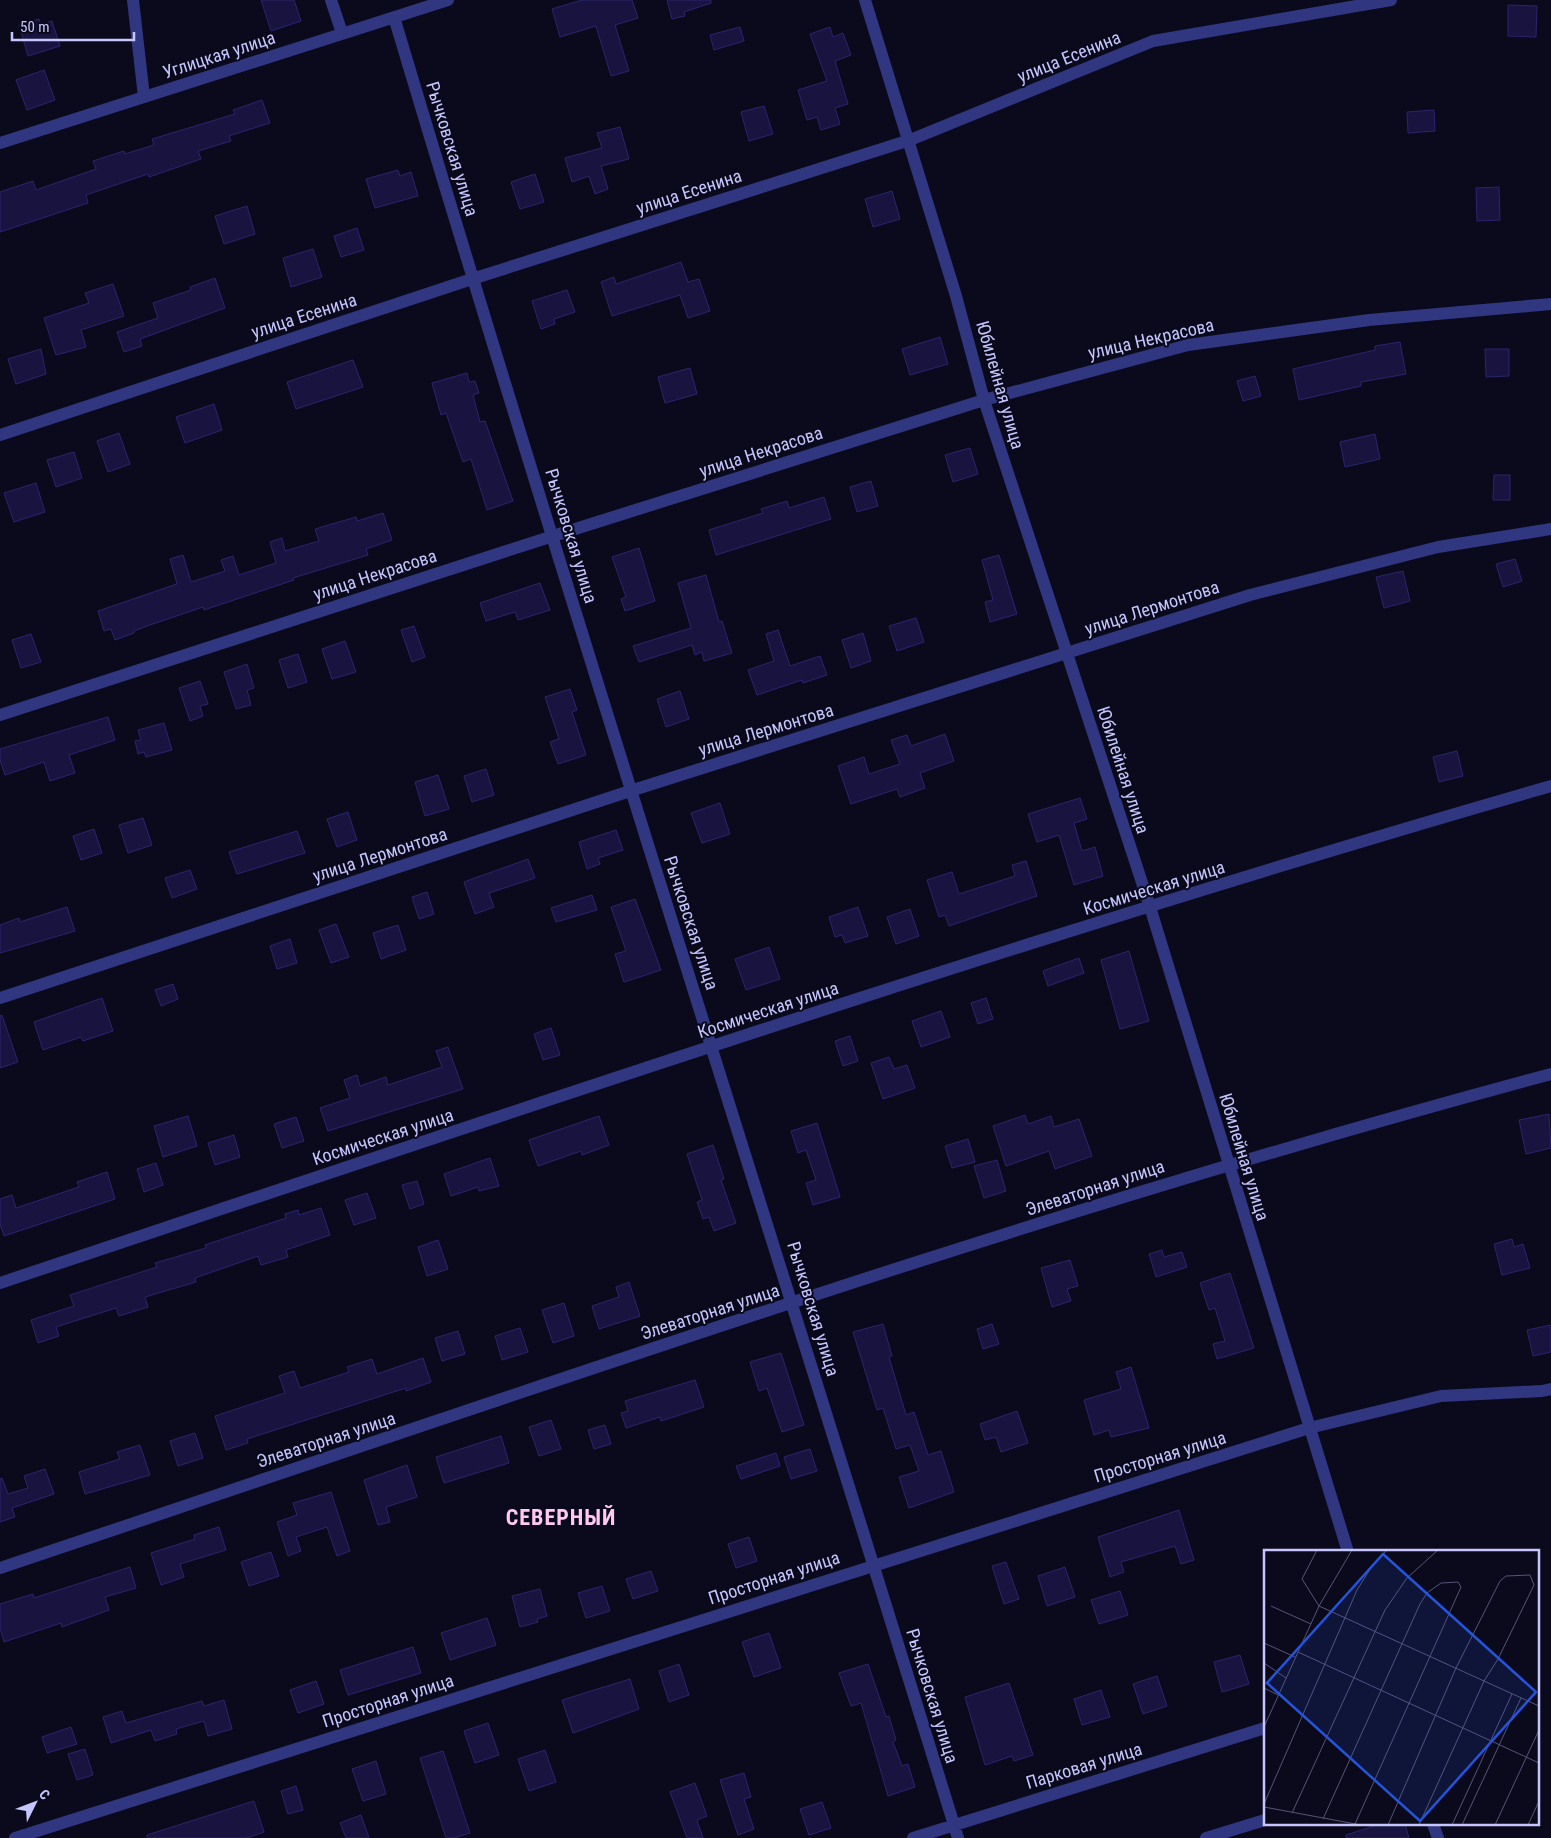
<svg xmlns="http://www.w3.org/2000/svg" width="1551" height="1838" viewBox="0 0 1551 1838" font-family="'Roboto Condensed',sans-serif">
<style>
.building{fill:#18143f;stroke:#2b246e}
.lines{fill:none;stroke-linecap:round;stroke-linejoin:round}
.street{stroke:#303680;stroke-width:12}
.labels{text-anchor:middle;stroke-width:4;stroke-linejoin:round;paint-order:stroke}
.street-label{font-size:18px;fill:#c6c6ff;stroke:#0b0a1d}
.district-label{font-size:22px;font-weight:bold;letter-spacing:1px;fill:#ffc8f1;stroke:#0b0a1d}
.inset-road{fill:none;stroke:#565577;stroke-width:1}
.view{fill:#2554da;fill-opacity:0.15;stroke:#2554da;stroke-width:2.5}
.inset-edge{fill:none;stroke:#c6c6ff;stroke-width:2.5}
</style>
<rect width="100%" height="100%" fill="#0b0a1d"/>
<path class="building" d="M261,0H294L301,21L271,31Z
M582,0H632L638,18L615,25L629,71L611,76L596,26L560,37L552,9Z
M667,0H711V3L684,12L685,16L672,19Z
M1508,5L1537,6L1536,37L1508,36Z
M39,19L41,25L52,21L60,46L28,56L19,25Z
M740,27L744,41L714,50L710,35Z
M830,27L833,37L843,33L851,55L835,61L848,104L835,108L840,124L821,130L817,117L807,120L798,90L827,81L810,34Z
M44,70L55,100L27,110L16,80Z
M262,100L270,123L229,136L231,141L198,151L201,159L149,177L148,174L86,195L88,203L0,232V192L33,181L36,190L96,169L93,161L124,151L125,154L154,145L152,139L235,114L233,110Z
M764,106L773,134L749,141L741,112Z
M1434,110L1435,131L1408,133L1407,112Z
M620,127L629,159L601,166L608,189L595,194L589,176L572,182L565,158L602,148L597,133Z
M398,170L400,176L411,172L418,196L375,208L366,179Z
M535,174L544,202L520,209L511,182Z
M1499,187L1500,220L1477,221L1476,188Z
M892,191L900,219L873,227L865,199Z
M247,206L255,234L224,244L215,216Z
M357,228L364,250L341,257L334,236Z
M313,249L322,277L291,287L283,258Z
M681,262L688,282L699,279L710,311L688,318L680,295L612,316L601,282L614,277L616,284Z
M215,278L225,308L140,339L142,346L124,352L117,332L158,318L153,303L191,290L190,287Z
M113,284L124,316L81,330L86,347L56,355L44,318L89,303L85,293Z
M567,290L575,312L554,319L555,324L541,329L532,301Z
M940,337L948,364L910,375L902,349Z
M1400,342L1406,374L1361,382V386L1299,400L1293,369L1375,350V346Z
M41,349L46,374L16,384L8,359Z
M1485,349H1509V376L1486,377Z
M353,360L363,387L296,409L287,382Z
M690,368L697,394L665,403L658,377Z
M467,373L469,382L475,381L479,393L473,395L480,422L485,421L513,501L487,510L471,459L463,462L446,413L441,415L432,383Z
M1255,376L1261,396L1243,401L1237,381Z
M214,404L222,430L185,443L176,417Z
M119,433L130,464L108,472L97,441Z
M1375,434L1380,459L1345,467L1340,442Z
M970,448L978,474L953,482L945,455Z
M74,452L82,478L56,487L47,460Z
M1494,475H1510V500H1493Z
M871,481L878,506L857,512L850,487Z
M36,483L45,512L14,522L4,493Z
M824,497L831,519L716,555L709,530L763,513L761,509L787,501L789,508Z
M383,513L392,540L366,549L368,555L293,578L294,580L204,610L203,607L147,626L134,631V633L115,640L111,629L104,631L98,611L177,584L170,559L183,555L191,582L225,571L221,560L233,556L239,575L276,563L270,542L282,538L285,551L319,541L315,529L356,517L357,521Z
M639,548L655,601L625,611L621,599L626,597L612,557Z
M999,555L1017,614L990,622L985,602L993,600L982,560Z
M1515,559L1522,581L1503,587L1496,564Z
M1403,571L1410,601L1384,608L1376,577Z
M706,575L719,622L722,621L732,653L704,661L702,652L695,655L692,645L639,662L633,646L691,628L678,583Z
M540,583L550,610L518,620L515,612L486,621L480,603Z
M916,618L924,642L897,651L889,626Z
M414,626L425,657L412,662L401,630Z
M778,630L790,666L820,656L827,675L803,683L802,680L757,695L748,670L774,661L766,634Z
M863,633L871,661L851,668L842,640Z
M31,634L41,662L21,668L12,640Z
M345,641L356,672L332,679L322,649Z
M298,654L307,682L288,688L279,660Z
M247,664L254,688L247,690L251,705L236,709L224,672Z
M200,681L208,704L200,706L203,716L190,721L179,688Z
M570,689L577,710L572,712L586,755L558,764L550,742L559,739L545,697Z
M680,691L689,719L666,727L657,699Z
M108,717L115,740L69,755L75,773L50,781L44,762L5,775L0,760V749Z
M164,723L172,750L146,757L144,752L138,754L135,741L141,740L138,730Z
M945,734L954,761L920,773L925,788L900,797L897,789L851,804L838,766L864,757L869,774L900,764L891,740L907,735L911,746Z
M1457,751L1463,776L1439,782L1433,757Z
M486,769L494,795L472,802L464,776Z
M438,775L449,809L425,816L415,782Z
M1080,798L1087,819L1074,823L1082,851L1095,847L1103,876L1074,885L1059,835L1037,842L1028,814Z
M720,803L730,834L702,843L691,813Z
M348,812L357,840L337,847L327,819Z
M143,818L152,845L128,853L119,825Z
M94,829L102,853L81,860L73,836Z
M616,830L623,850L598,858L600,864L587,869L579,842Z
M297,831L305,853L237,874L229,852Z
M528,859L535,878L489,893L494,907L475,914L464,882Z
M1026,861L1037,896L949,926L945,915L939,917L927,880L952,872L959,894L1015,876L1012,865Z
M190,870L197,889L172,898L165,878Z
M427,892L434,914L419,919L412,897Z
M592,895L597,910L556,922L551,908Z
M635,899L661,970L624,982L615,954L626,951L611,907Z
M67,907L75,931L0,953V925L19,918L20,922Z
M858,907L868,936L845,943L842,935L835,937L829,917Z
M910,909L919,936L896,944L887,917Z
M336,924L349,957L331,963L319,930Z
M398,925L406,950L381,959L373,933Z
M290,939L297,963L277,969L270,946Z
M769,947L780,979L746,990L735,959Z
M1129,951L1149,1021L1120,1029L1101,960Z
M1079,958L1084,973L1048,986L1043,971Z
M173,984L178,999L161,1006L155,990Z
M102,998L113,1031L83,1041L81,1037L43,1050L34,1022Z
M986,998L993,1019L978,1024L971,1003Z
M941,1011L950,1037L921,1047L912,1021Z
M2,1015L18,1062L0,1068V1016Z
M551,1028L560,1055L543,1060L534,1034Z
M850,1036L858,1061L843,1066L835,1041Z
M448,1047L463,1089L328,1131L320,1108L350,1098L344,1080L357,1075L360,1086L386,1077L388,1085L442,1067L436,1051Z
M889,1057L894,1069L907,1065L915,1088L883,1099L871,1063Z
M1549,1114L1551,1148L1526,1154L1519,1120Z
M1025,1115L1028,1124L1051,1116L1054,1127L1079,1119L1092,1156L1055,1169L1049,1151L1006,1166L993,1126Z
M188,1116L197,1146L163,1157L154,1126Z
M599,1116L609,1145L582,1155L581,1151L538,1166L529,1140Z
M296,1117L304,1141L282,1148L274,1124Z
M817,1123L840,1197L813,1205L806,1183L816,1180L806,1150L798,1153L791,1131Z
M234,1135L240,1157L215,1165L208,1143Z
M968,1139L975,1162L952,1168L945,1146Z
M713,1145L724,1179L721,1180L736,1223L714,1231L709,1217L703,1219L697,1202L702,1200L687,1154Z
M490,1158L499,1186L479,1191L478,1187L451,1196L444,1174Z
M997,1160L1006,1191L984,1198L974,1166Z
M156,1163L163,1185L144,1192L137,1169Z
M107,1172L115,1199L4,1236L0,1224V1199L12,1195L16,1208L79,1187L77,1182Z
M417,1181L424,1204L410,1209L402,1185Z
M367,1193L376,1218L354,1225L345,1200Z
M321,1208L330,1235L286,1250L288,1257L261,1265L258,1256L195,1278L196,1282L145,1297L148,1307L119,1316L116,1308L56,1327L59,1336L38,1343L31,1320L74,1306L70,1295L157,1267L155,1263L206,1248L205,1245L286,1218L285,1214L298,1210L299,1215Z
M1512,1239L1514,1247L1523,1244L1530,1268L1502,1275L1494,1244Z
M438,1240L448,1269L427,1276L418,1247Z
M1162,1250L1164,1257L1182,1252L1187,1267L1156,1277L1149,1254Z
M1070,1260L1078,1286L1067,1289L1071,1301L1052,1307L1041,1268Z
M1230,1273L1254,1348L1217,1359L1213,1344L1225,1341L1215,1308L1209,1310L1200,1283Z
M629,1282L640,1316L599,1329L592,1306L619,1297L616,1287Z
M564,1303L574,1336L553,1343L542,1310Z
M883,1324L892,1356L889,1357L906,1415L914,1412L928,1455L941,1451L954,1492L909,1508L899,1477L919,1471L910,1445L896,1449L883,1408L877,1410L853,1332Z
M992,1324L999,1344L983,1349L977,1329Z
M1551,1325V1352L1533,1356L1527,1330Z
M520,1328L528,1352L502,1360L495,1336Z
M458,1331L465,1354L442,1361L435,1338Z
M781,1353L804,1425L782,1432L767,1388L759,1391L750,1362Z
M423,1358L431,1382L406,1391V1388L247,1439L248,1443L226,1450L215,1416L285,1393L279,1376L294,1371L300,1388L349,1372L347,1367L372,1359L377,1374Z
M1131,1367L1149,1428L1111,1437L1109,1430L1094,1435L1084,1400L1121,1389L1116,1372Z
M695,1380L704,1407L661,1421L660,1417L626,1428L621,1413L628,1411L625,1401Z
M1017,1411L1028,1443L1001,1452L996,1437L985,1440L980,1424Z
M551,1420L561,1449L539,1456L529,1427Z
M605,1425L611,1444L594,1449L588,1430Z
M195,1433L203,1458L178,1466L170,1441Z
M501,1436L509,1463L444,1483L436,1457Z
M140,1445L150,1475L85,1494L79,1472L120,1459L117,1452Z
M810,1449L817,1471L791,1479L784,1457Z
M776,1453L780,1466L741,1479L736,1466Z
M407,1465L417,1497L386,1507L390,1522L378,1525L364,1480Z
M45,1469L54,1494L12,1508L15,1517L0,1522V1479L2,1478L8,1494L28,1488L24,1476Z
M331,1492L350,1551L337,1556L327,1527L296,1537L301,1551L288,1556L277,1522L297,1515L293,1503Z
M1179,1510L1194,1560L1181,1564L1175,1546L1121,1562L1124,1572L1110,1577L1098,1537Z
M219,1527L226,1550L180,1564L184,1577L161,1585L151,1553L195,1539L194,1535Z
M749,1537L757,1561L736,1568L728,1544Z
M271,1552L279,1576L249,1586L241,1562Z
M1006,1562L1019,1599L1004,1604L992,1566Z
M130,1567L136,1588L105,1597L109,1610L62,1627L61,1623L4,1642L0,1628V1604L33,1594L34,1598Z
M1065,1567L1075,1597L1047,1606L1038,1576Z
M651,1571L658,1591L633,1599L626,1579Z
M602,1586L610,1611L586,1618L578,1593Z
M540,1589L547,1616L537,1619L538,1622L520,1627L512,1596Z
M1120,1591L1128,1615L1099,1624L1091,1600Z
M487,1618L496,1645L450,1660L441,1633Z
M769,1633L781,1668L754,1677L742,1642Z
M413,1647L421,1673L348,1695L340,1670Z
M1240,1655L1249,1684L1222,1692L1214,1662Z
M679,1664L689,1695L669,1702L659,1671Z
M868,1664L886,1717L889,1716L896,1740L893,1742L902,1766L908,1764L915,1787L888,1796L861,1703L851,1706L839,1673Z
M1157,1676L1167,1706L1143,1714L1133,1684Z
M630,1679L639,1709L573,1733L562,1700Z
M316,1681L324,1704L298,1713L290,1690Z
M1009,1683L1033,1755L1014,1761L1012,1756L985,1765L965,1697Z
M1101,1690L1110,1717L1082,1725L1074,1699Z
M224,1700L232,1729L208,1736L204,1721L176,1729L177,1734L155,1741L151,1730L111,1743L103,1717L122,1711L126,1723L202,1701L204,1706Z
M488,1723L499,1755L475,1763L464,1731Z
M71,1727L77,1744L47,1753L42,1737Z
M85,1749L93,1775L77,1780L68,1754Z
M545,1750L556,1782L529,1791L518,1759Z
M443,1751L470,1833L454,1838H446L420,1758Z
M376,1761L386,1794L363,1801L352,1769Z
M744,1773L751,1797L744,1799L754,1829L738,1835L720,1780Z
M695,1783L707,1816L697,1820L703,1838H687L670,1792Z
M296,1786L303,1810L288,1814L281,1791Z
M254,1801L264,1832L247,1838H147V1835Z
M822,1802L831,1828L809,1835L800,1809Z
M361,1815L369,1838H346L340,1823Z
M1380,1824H1405L1409,1838H1346V1835Z"/>
<g class="lines">
<path class="street" d="M133,0L144,97
M331,0L342,33
M865,0L956,296L984,400L1150,907L1348,1552
M394,17C576,626 771,1231 958,1838
M0,143L448,0
M0,435L472,279L910,140L1153,41L1391,0
M0,715L553,536L984,400L1188,345L1369,320L1551,304
M0,998L630,791L1250,595L1438,547L1551,529
M0,1283C515,1111 1029,936 1551,786
M0,1568C514,1396 1027,1214 1551,1074
M1433,1824L1438,1838
M15,1838L1309,1428L1441,1396L1542,1391L1551,1389
M913,1838L1265,1728
M1206,1838L1265,1820"/>
</g>
<g class="labels">
<g class="street-label">
<text transform="translate(219 55) rotate(-18)" y="6">Углицкая улица</text>
<text transform="translate(1069 57) rotate(-22)" y="6">улица Есенина</text>
<text transform="translate(452 149) rotate(73)" y="6">Рычковская улица</text>
<text transform="translate(689 192) rotate(-18)" y="6">улица Есенина</text>
<text transform="translate(304 316) rotate(-18)" y="6">улица Есенина</text>
<text transform="translate(1151 339) rotate(-13)" y="6">улица Некрасова</text>
<text transform="translate(1000 385) rotate(74)" y="6">Юбилейная улица</text>
<text transform="translate(761 452) rotate(-18)" y="6">улица Некрасова</text>
<text transform="translate(571 536) rotate(73)" y="6">Рычковская улица</text>
<text transform="translate(375 575) rotate(-18)" y="6">улица Некрасова</text>
<text transform="translate(1152 608) rotate(-18)" y="6">улица Лермонтова</text>
<text transform="translate(766 730) rotate(-17)" y="6">улица Лермонтова</text>
<text transform="translate(1123 770) rotate(72)" y="6">Юбилейная улица</text>
<text transform="translate(380 855) rotate(-18)" y="6">улица Лермонтова</text>
<text transform="translate(1154 888) rotate(-17)" y="6">Космическая улица</text>
<text transform="translate(691 923) rotate(72)" y="6">Рычковская улица</text>
<text transform="translate(768 1010) rotate(-18)" y="6">Космическая улица</text>
<text transform="translate(383 1137) rotate(-18)" y="6">Космическая улица</text>
<text transform="translate(1244 1157) rotate(73)" y="6">Юбилейная улица</text>
<text transform="translate(1095 1188) rotate(-18)" y="6">Элеваторная улица</text>
<text transform="translate(813 1309) rotate(73)" y="6">Рычковская улица</text>
<text transform="translate(710 1312) rotate(-18)" y="6">Элеваторная улица</text>
<text transform="translate(326 1440) rotate(-18)" y="6">Элеваторная улица</text>
<text transform="translate(1160 1457) rotate(-17)" y="6">Просторная улица</text>
<text transform="translate(774 1578) rotate(-18)" y="6">Просторная улица</text>
<text transform="translate(932 1696) rotate(73)" y="6">Рычковская улица</text>
<text transform="translate(388 1701) rotate(-18)" y="6">Просторная улица</text>
<text transform="translate(1084 1766) rotate(-17)" y="6">Парковая улица</text>
</g>
<g class="district-label">
<text x="561" y="1525">СЕВЕРНЫЙ</text>
</g>
</g>
<g transform="translate(1264 1550)">
<rect width="275" height="275" fill="#0b0a1d"/>
<path class="inset-road" d="M53,0L38,29L55,56M7,56L47,74M55,56L275,156M0,93L31,107M34,102L275,213M0,113L22,128M0,138L14,145M0,177L55,56L88,0M0,254L93,40L110,13L123,0M0,257L97,275M28,263L121,60L143,28L174,0M59,269L156,54L163,43L177,33L194,32L197,37L91,274M124,275L192,118L236,31L242,26L266,25L270,35L234,109L220,131L155,275M188,275L248,144M198,275L257,148M231,275L275,180M264,275L275,251"/>
<path class="view" d="M119,4L272,142L156,271L3,133Z"/>
<rect width="275" height="275" class="inset-edge"/>
</g>
<g transform="translate(35 1803) rotate(48)" stroke="#0b0a1d" stroke-width="4" paint-order="stroke">
<path d="M0-4L9 19L0 12L-9 19Z" fill="#c6c6ff"/>
<text y="-8" font-size="14" font-weight="bold" text-anchor="middle" fill="#c6c6ff">С</text>
</g>
<path d="M12 32v8h122v-8" fill="none" stroke="#c6c6ff" stroke-width="2.5"/>
<text x="20" y="32" font-size="15" fill="#c6c6ff" stroke="#0b0a1d" stroke-width="4" paint-order="stroke">50 m</text>
</svg>
